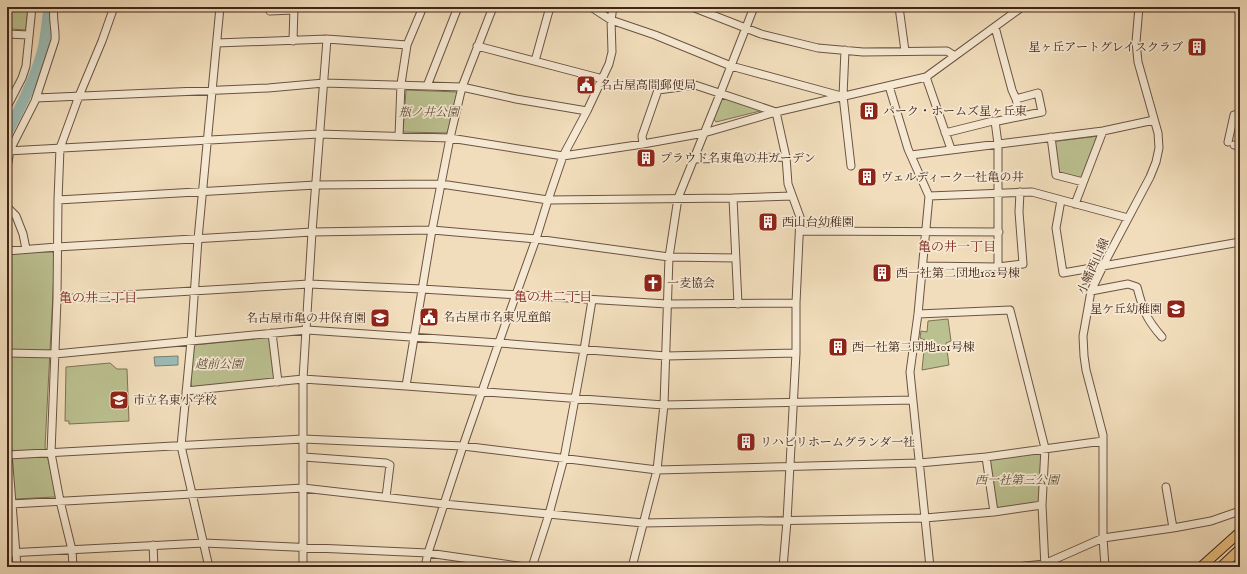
<svg xmlns="http://www.w3.org/2000/svg" width="1247" height="574" viewBox="0 0 1247 574" font-family="'IM FELL English','Noto Serif JP',serif">
<style>
.green{fill:#bbc090;stroke:#7e7255}
.water{fill:#9bbbb5;stroke:#777f77}
.lines{fill:none;stroke-linecap:round;stroke-linejoin:round}
.river{stroke:#9bbbb5;stroke-width:11}
.minor-casing{stroke:#6c5342;stroke-width:9}
.major-casing{stroke:#40251a;stroke-width:11}
.minor{stroke:#f6e9d3;stroke-width:7}
.major{stroke:#e8be7e;stroke-width:9}
.labels{text-anchor:middle;stroke-width:3.5;stroke-linejoin:round;paint-order:stroke}
.poi-label{font-size:12px;fill:#40251a;stroke:#f6e9d3;text-anchor:start}
.park-label{font-size:12px;font-style:italic;fill:#5f4c38;stroke:#f6e9d3}
.street-label{font-size:12px;fill:#40251a;stroke:#f6e9d3}
.neighbourhood-label{font-size:13px;fill:#7a1f14;stroke:#f6e9d3}
</style>
<rect width="100%" height="100%" fill="#f1ddbb"/>
<filter id="stains"><feTurbulence type="fractalNoise" baseFrequency=".005" numOctaves="4"/><feColorMatrix values="0 0 0 0 .2 0 0 0 0 .09 0 0 0 0 .02 0 0 0 .5 -.17"/></filter>
<radialGradient id="worn" r=".72"><stop offset=".6" stop-color="#630" stop-opacity="0"/><stop offset="1" stop-color="#630" stop-opacity=".3"/></radialGradient>
<path class="green" d="M7,7H28L26,30L11,29L7,30Z
M406,90L458,92L449,133L403,132Z
M723,97L759,106L760,111L716,122L713,118Z
M1099,136L1082,178L1057,172L1050,142Z
M10,252H52L55,254L45,447L57,495L55,497L16,499L12,494L8,350Z
M948,319L951,341L946,343L949,365L922,370L925,340L920,338L921,331L927,332L928,321Z
M270,337L275,379L194,388L191,385L193,345Z
M110,363L117,369H127L129,421L69,424V421H65L66,367Z
M1042,451L1041,502L998,509L995,507L989,460L991,458Z"/>
<path class="water" d="M178,356V365L155,366L154,357Z"/>
<g class="lines">
<path class="river" d="M7,132C21,107 34,80 42,53C46,38 47,22 49,7
M7,562L8,567"/>
<g class="minor-casing">
<path id="minor" d="M591,7L611,20L655,35L731,66L841,96
M692,7L761,34L818,48L863,52L947,51L955,56
M899,7L905,51
M270,11L294,10
M7,34L29,35
M293,41L294,7
M217,43L327,39L407,45
M477,46L603,79
M845,50L843,96L851,166
M535,61L550,7
M926,77L951,149
M427,86L458,7
M889,86L908,149L929,196L918,314L910,372L930,567
M36,98L268,88L324,83L462,87L516,99L587,111
M1016,99L1020,116
M7,107L22,78L26,66L32,7
M945,133L993,121H998L1042,112L1038,93L1016,99L1012,90L995,27
M399,136L401,84L407,45L423,7
M1051,137L1056,175L1083,182
M1228,142L1234,115L1240,114
M643,144L642,136L658,90L695,85L776,112L786,157L788,184L800,217L796,303V353L787,521L783,567
M1234,145L1240,146
M7,151L319,134L450,138L563,156L643,144L704,133L776,112L926,77L1022,7
M911,155L1103,131L1154,120
M694,159L786,157
M7,168L10,150L35,101L55,40C56,28 52,20 54,7
M929,196L1032,192L1128,218
M733,198L738,304
M58,200L316,185L441,184L548,200L733,198L792,196
M1061,200L1056,228L1063,273L1240,242
M1075,204L1103,131
M7,207L16,216L23,234L26,249
M800,231L999,232
M7,251L57,247L312,232L432,230L536,239L669,257L735,258
M923,266L998,267V144L995,121
M998,267L1023,264L1019,212L1020,192
M1091,291L1128,284L1137,287C1143,310 1146,319 1162,337
M57,299L309,284L422,289L667,304L796,303
M918,314L1010,310L1045,448L1042,505L1045,567
M272,333L278,382
M7,353L55,354L307,330L499,343L666,356L796,353
M406,386L432,230L450,138L462,87L493,7
M186,391L303,379L406,386L664,405L913,400
M7,441L17,567
M8,455L303,439L463,446L657,470L919,463L986,457L1103,441
M304,457L386,463L390,465L386,497
M986,457L994,512
M1166,487L1173,528L1211,521L1240,511
M11,504L303,488L444,504L643,523L925,518L994,512L1042,505
M153,545L154,567
M7,553L204,543L428,553L525,567
M73,567L72,550L60,501L51,453L57,299L58,200L60,148L79,96L102,41L114,7
M209,567L181,446L191,341L198,239L220,7
M303,567V379L312,232L327,39
M425,567L428,553L463,446L504,328L536,239L548,200L563,156L587,111L609,64L612,52L611,20L613,7
M532,567L549,514L564,458L584,350L592,300
M632,567L657,470L664,405L669,257L678,198L720,94L754,7
M1016,567L1044,564L1103,538L1173,528
M1105,567L1103,538V435L1086,370L1084,356L1083,336L1091,291L1106,260L1150,177L1156,162L1159,148L1158,133L1138,62L1136,42L1139,7"/>
</g>
<g class="major-casing">
<path id="major" d="M1201,567L1240,532
M1221,567L1240,549"/>
</g>
<use href="#minor" class="minor"/>
<use href="#major" class="major"/>
</g>
<defs>
<g id="building-square" transform="scale(1)"><rect x="-9" y="-9" width="18" height="18" rx="4" fill="#8f2418" stroke="#f6e9d3"/><path d="M-4-6H4V6H1V3H-1V6H-4ZM-2.5-4.3h1.7v1.8h-1.7ZM.8-4.3h1.7v1.8H.8ZM-2.5-1h1.7V.8h-1.7ZM.8-1h1.7V.8H.8Z" fill="#fff"/></g>
<g id="civic-square" transform="scale(1)"><rect x="-9" y="-9" width="18" height="18" rx="4" fill="#8f2418" stroke="#f6e9d3"/><path d="M-.6-6.5H3V-4.5H.6V-3L4-1V1h2V6H-6V1h2V-1L-.6-3ZM-1.2 2.5V6h2.4V2.5Z" fill="#fff"/></g>
<g id="church-square" transform="scale(1)"><rect x="-9" y="-9" width="18" height="18" rx="4" fill="#8f2418" stroke="#f6e9d3"/><path d="M-1.2-6h2.4v3.5h3.3v2.4h-3.3V6h-2.4V-.1h-3.3v-2.4h3.3Z" fill="#fff"/></g>
<g id="school-square" transform="scale(1)"><rect x="-9" y="-9" width="18" height="18" rx="4" fill="#8f2418" stroke="#f6e9d3"/><path d="M0-5L7-2L0 1L-7-2ZM-4 1L0 2.5L4 1V4Q0 6-4 4Z" fill="#fff"/></g>
</defs>
<g fill-rule="evenodd">
<use href="#building-square" x="1197" y="47"/>
<use href="#civic-square" x="586" y="85"/>
<use href="#building-square" x="869" y="111"/>
<use href="#building-square" x="646" y="158"/>
<use href="#building-square" x="867" y="177"/>
<use href="#building-square" x="768" y="222"/>
<use href="#building-square" x="882" y="273"/>
<use href="#church-square" x="653" y="283"/>
<use href="#school-square" x="1176" y="309"/>
<use href="#civic-square" x="429" y="317"/>
<use href="#school-square" x="380" y="318"/>
<use href="#building-square" x="838" y="347"/>
<use href="#school-square" x="119" y="400"/>
<use href="#building-square" x="746" y="442"/>
</g>
<g class="labels">
<g class="poi-label">
<text x="1183" y="51" text-anchor="end">星ヶ丘アートグレイスクラブ</text>
<text x="600" y="89">名古屋高間郵便局</text>
<text x="883" y="115">パーク・ホームズ星ヶ丘東</text>
<text x="660" y="162">プラウド名東亀の井ガーデン</text>
<text x="881" y="181">ヴェルディーク一社亀の井</text>
<text x="782" y="226">西山台幼稚園</text>
<text x="896" y="277">西一社第二団地102号棟</text>
<text x="667" y="287">一麦協会</text>
<text x="1162" y="313" text-anchor="end">星ケ丘幼稚園</text>
<text x="443" y="321">名古屋市名東児童館</text>
<text x="366" y="322" text-anchor="end">名古屋市亀の井保育園</text>
<text x="852" y="351">西一社第二団地101号棟</text>
<text x="133" y="404">市立名東小学校</text>
<text x="760" y="446">リハビリホームグランダ一社</text>
</g>
<g class="park-label">
<text x="429" y="116">瓶ノ井公園</text>
<text x="219" y="368">越前公園</text>
<text x="1017" y="484">西一社第三公園</text>
</g>
<g class="street-label">
<text transform="translate(1093 266) rotate(-66)" y="4">小幡西山線</text>
</g>
<g class="neighbourhood-label">
<text x="957" y="251">亀の井一丁目</text>
<text x="553" y="301">亀の井二丁目</text>
<text x="98" y="302">亀の井三丁目</text>
</g>
</g>
<rect width="1247" height="574" fill="none" stroke="#f1ddbb" stroke-width="24"/>
<rect x="8" y="8" width="1231" height="558" fill="none" stroke="#40251a" stroke-width="2"/>
<rect x="12" y="12" width="1223" height="550" fill="none" stroke="#40251a"/>
<rect width="100%" height="100%" filter="url(#stains)"/>
<rect width="100%" height="100%" fill="url(#worn)"/>
</svg>
